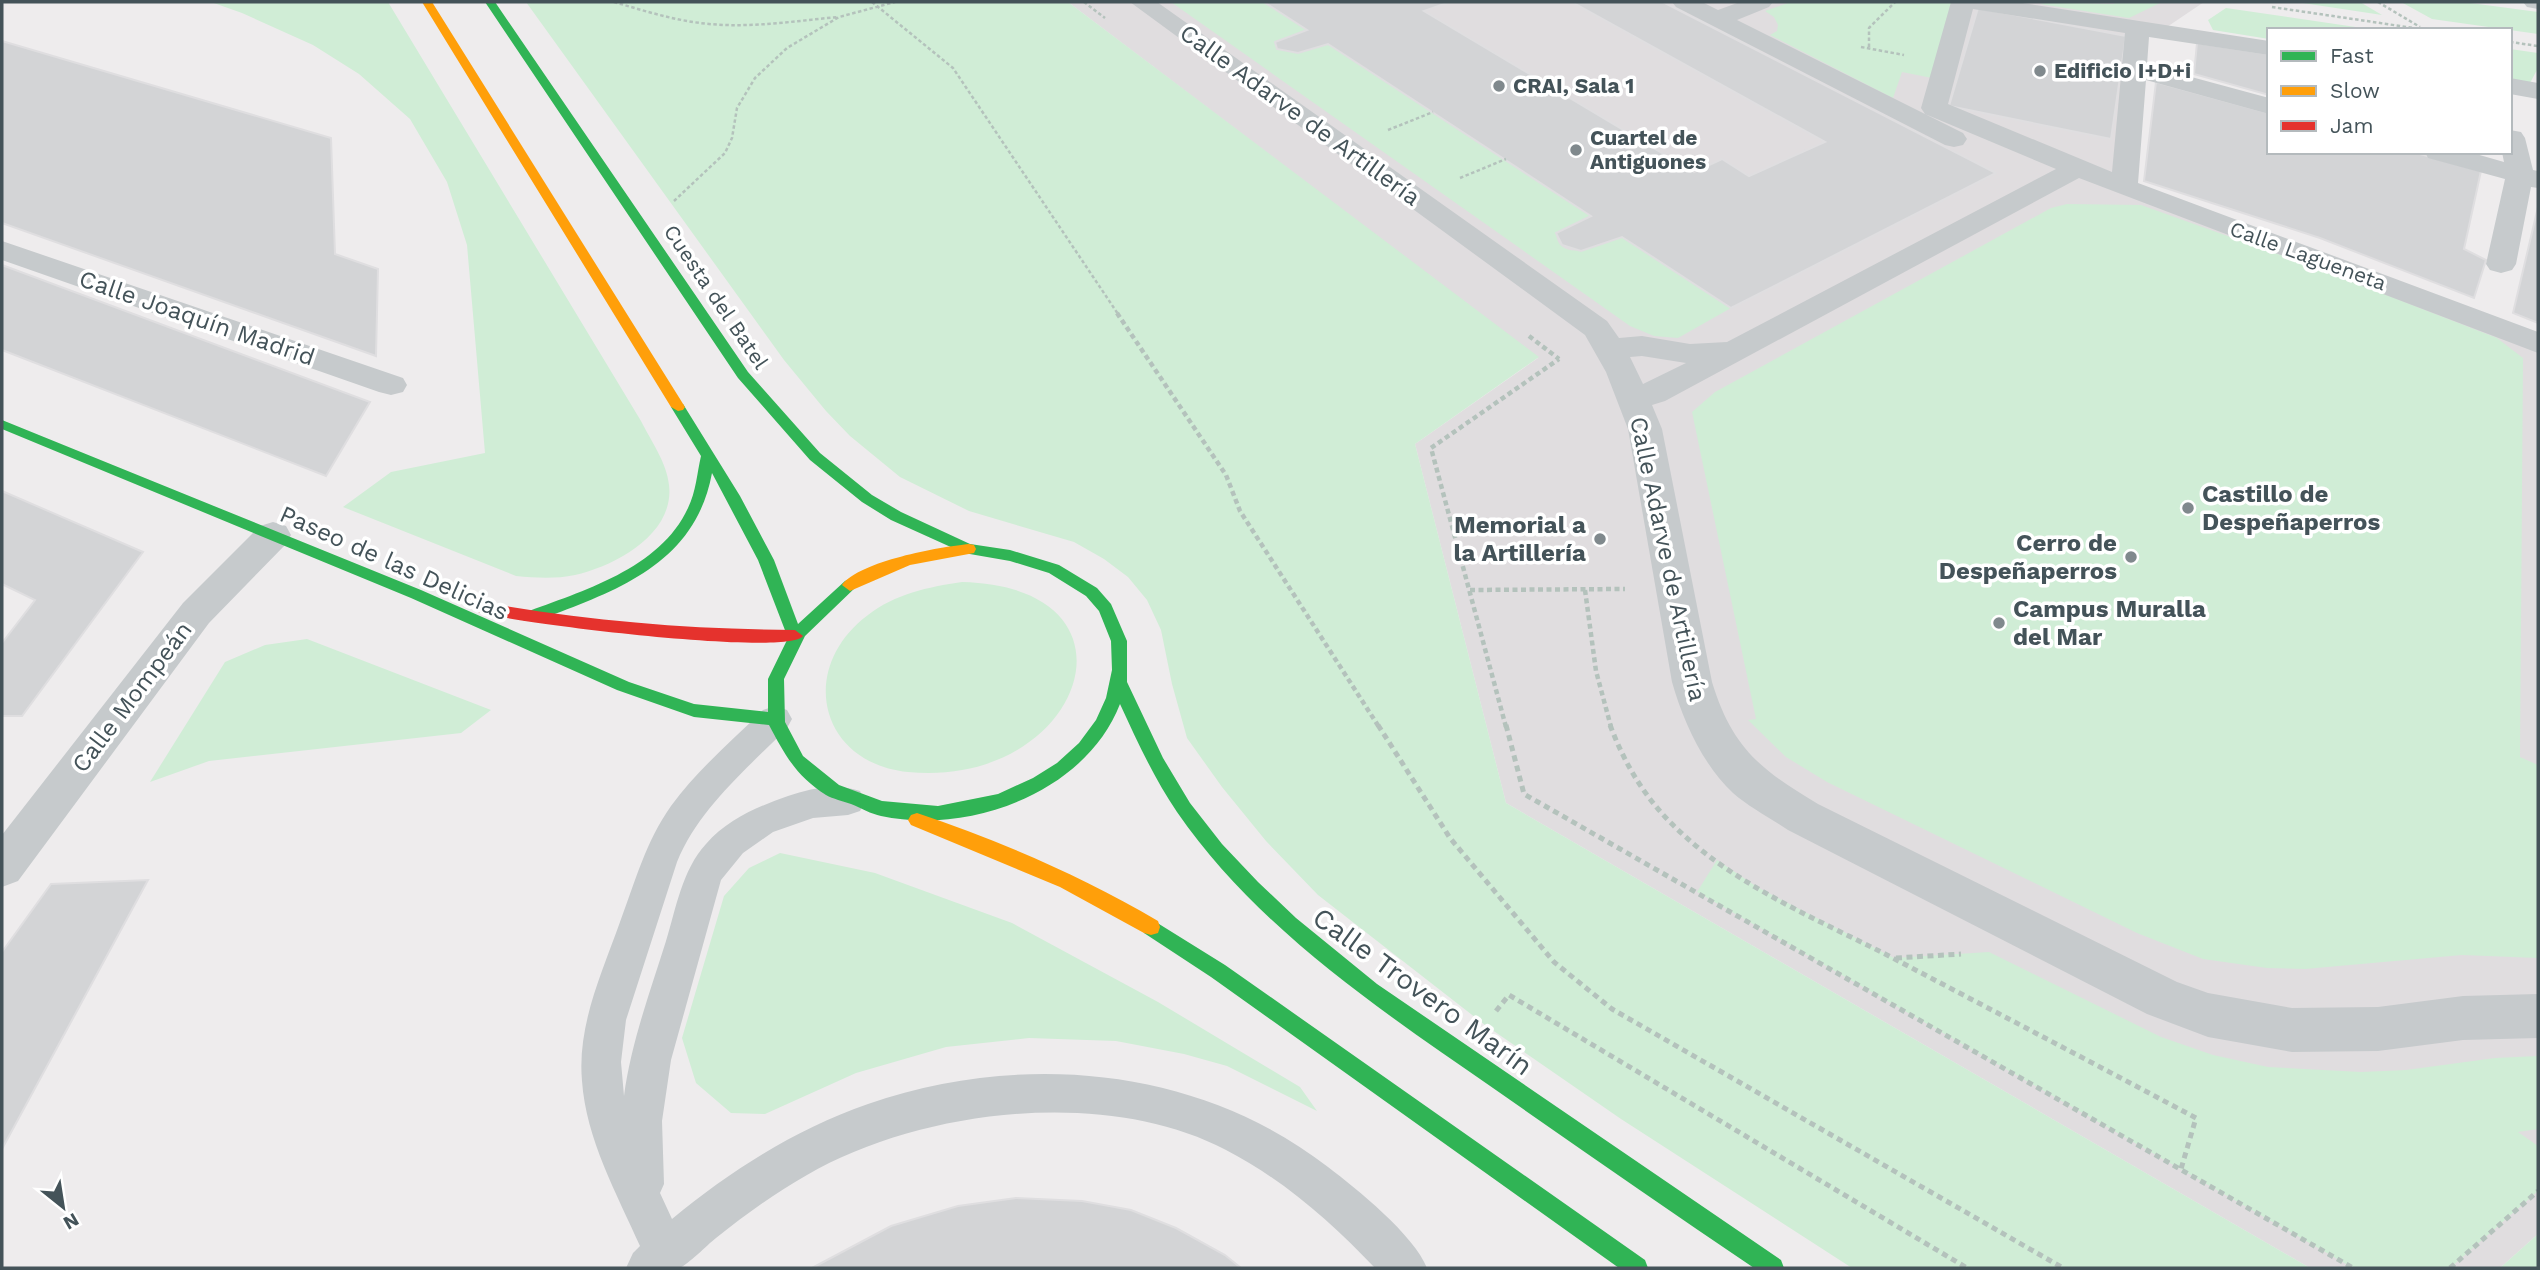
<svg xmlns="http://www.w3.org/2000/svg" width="2540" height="1270" viewBox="0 0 2540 1270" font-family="'Work Sans',sans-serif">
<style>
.education{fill:#e0dddf}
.green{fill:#d0edd6}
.building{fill:#d3d4d6;stroke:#dfdee0;stroke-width:2}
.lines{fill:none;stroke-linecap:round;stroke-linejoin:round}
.path-far2{stroke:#b4c2bc;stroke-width:2.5;stroke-dasharray:3.5 2.5;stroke-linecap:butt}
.path-far1{stroke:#b4c2bc;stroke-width:4.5;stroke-dasharray:5 3.5;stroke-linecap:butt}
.path{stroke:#b4c2bc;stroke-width:5;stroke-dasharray:6 4.5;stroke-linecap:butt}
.lane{fill:#c6cacc;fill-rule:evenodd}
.street{fill:#c6cacc;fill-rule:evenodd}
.fast{fill:#30b455;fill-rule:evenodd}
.slow{fill:#ff9f0a;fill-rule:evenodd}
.jam{fill:#e5322d;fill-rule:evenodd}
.poi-dot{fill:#80898d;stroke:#fff;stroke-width:2.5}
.labels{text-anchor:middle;stroke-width:7;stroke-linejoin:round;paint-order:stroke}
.far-poi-label{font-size:21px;font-weight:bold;fill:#445359;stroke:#fff;text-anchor:start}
.far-street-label{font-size:21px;fill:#445359;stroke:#fff}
.street-label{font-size:24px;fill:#445359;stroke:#fff}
.poi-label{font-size:24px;font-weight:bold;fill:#445359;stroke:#fff;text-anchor:start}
.near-street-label{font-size:28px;fill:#445359;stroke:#fff}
</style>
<rect width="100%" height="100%" fill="#eeeced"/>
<path class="education" d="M1068,2H2204L2161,31L2138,27L2124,187L2538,343V1234L2500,1268H2310L1506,803L1415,444L1538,358Z"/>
<path class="green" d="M211,2H388L641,421C651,441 667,463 669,485C675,534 615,566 575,575C556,579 536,578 516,576L343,507L391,472L485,453L467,245L447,182L410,119L359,74L313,45L242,13Z
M526,2H1068L1539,357L1415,444L1506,803L2310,1268H1852L1621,1119L1485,1025L1318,895L1266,841L1222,787L1187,738L1172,684L1161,630L1147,600L1128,577L1104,559L1074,542L969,511L900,477L850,436L826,411L784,360Z
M1171,2H1264L1307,30L1275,41L1277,49L1298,53L1328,44L1591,216L1556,233C1558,266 1606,243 1622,237L1731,308L1678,338L1654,336L1630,326Z
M1791,2H1963L1942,80L1902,72L1893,98L1770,35L1777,31L1778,25L1774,17L1765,11Z
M2050,2L2113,4L2117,2H2162L2129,18L2040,4Z
M2296,2H2360L2382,15Z
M2401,2H2463L2538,12V34L2432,19Z
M2226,8L2376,30H2269V39L2213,30L2208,20Z
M2510,49L2538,53V68L2530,83L2510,80Z
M2067,204L2141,205L2314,267L2497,338L2523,358L2520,757L2538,765V958L2462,955L2305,969L2267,968L2203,959L2137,933L1827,782L1786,757L1748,720L1756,719L1692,412L1715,392L2051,208Z
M962,582C1155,587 1082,789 908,772C819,763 797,668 868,615C895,594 928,587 962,582Z
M307,639L491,710L461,733L209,761L150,782L225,662L265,645Z
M780,853L875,873L1012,923L1158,1002L1300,1087L1317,1111L1227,1066L1184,1054L1116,1041L1029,1038L946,1047L856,1073L765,1114L731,1113L696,1083L682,1038L724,896L749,868Z
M1717,860L1757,887L1894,958L1989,952L2161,1037L2213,1055L2268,1067L2361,1072L2406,1070L2495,1058L2538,1056V1129L2518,1132L2538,1146V1191L2450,1268H2353L1697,892Z
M2538,1234V1268H2500Z"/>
<path class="building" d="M1264,2H1450L1424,11L1694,172L1722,159L1749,176L1825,142L1572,2H1663L1996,173L1731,308L1622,237L1581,251L1562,245L1556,233L1591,216L1328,44L1298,53L1277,49L1275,42L1307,30Z
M1978,8L2126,36L2111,139L1949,106Z
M2,41L331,138L335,254L378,269L376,356L2,223Z
M2197,43L2269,54V95L2194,74Z
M2156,82L2269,113V152H2413L2481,171L2464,249L2486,260L2474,298L2320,238L2144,181Z
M2538,207V323L2513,313Z
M2,265L370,402L326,476L2,350Z
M2,491L143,552L22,716H2V643L35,600L2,584Z
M148,880L2,1149V952L51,884Z
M1016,1198L1082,1201L1131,1210L1176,1228L1225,1255L1241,1268H812L891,1226L958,1206Z"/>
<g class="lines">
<path class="path-far2" d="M614,2C645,11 676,21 709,24C752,28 795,21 838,17
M872,2L953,68L1118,314
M1084,2L1105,18
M2378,2L2420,27
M2272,7L2427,30
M2510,42L2538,46
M1861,47L1904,55
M1869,47V28L1895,2
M1388,130L1433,112
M1460,178L1506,159
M674,201L725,153L732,138L737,108L755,78L787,48L839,17L895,2"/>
<path class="path-far1" d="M1117,313L1226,475L1240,511L1379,727
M1529,336L1559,359
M1470,590L1625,589
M1585,590L1596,671L1611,727
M1506,727L1431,448L1559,359"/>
<path class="path" d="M1378,725L1450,838L1554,962L1612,1009L2063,1268
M1506,725L1524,794L2353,1268
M1610,725C1624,762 1643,795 1671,823C1731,884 1813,917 1887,955C1990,1009 2093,1063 2196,1118L2181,1169
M1896,958L1961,954
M1496,1011L1509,995L1967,1268
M2450,1268L2538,1191"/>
<path class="lane" d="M775,706L787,710L792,719L787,728C747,769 699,808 677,862L626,1020L621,1062L624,1096C631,1043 650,992 666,941C676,909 682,870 706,844C728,819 757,807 788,796C811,788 837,783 860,791L865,801L860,811L848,815L813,818L773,832L743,853L721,880L671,1060L662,1121L664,1184L660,1193L672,1219C731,1170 796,1129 868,1104C1021,1051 1198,1066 1328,1167C1357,1189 1414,1235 1427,1268H1375C1331,1222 1284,1180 1226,1150C1106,1087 922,1109 807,1175C775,1193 745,1215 716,1238C707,1245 688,1265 679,1268C667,1270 640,1268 626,1268L633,1253L640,1246C617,1194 586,1139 582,1081C577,1025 602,973 620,922C635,882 646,841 671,806C697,770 732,741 763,710Z"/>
<path class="street" d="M1130,2H1157L1607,321L1619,338L1642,336L1690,344L1727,342L2056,169L1925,114L1921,108L1951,2H2016L2269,41V55L2149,37L2147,65L2269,98V114L2146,80L2138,183L2538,332V353L2079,178L1665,401L1652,405L1662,429L1712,682C1732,748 1761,770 1818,804L2177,982L2208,993L2292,1008L2378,1007L2463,996L2538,994V1038L2463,1040L2378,1051L2292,1052L2208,1037L2147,1014L1788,830C1770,818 1749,807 1733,793C1703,765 1683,721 1672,682L1628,429L1606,372L1585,335ZM1973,9L2125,33L2112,172L1948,104ZM1642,356L1686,363L1643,384L1630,357Z
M1672,2H1702L1718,10L1740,2H1773L1769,7L1737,20L1963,133L1967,139L1963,145L1954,147L1945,145L1676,7Z
M2523,2H2538V9L2527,7Z
M2510,78L2538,83V99L2510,94Z
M2510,130L2521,132L2525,138L2533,170L2538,171V188L2531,187L2516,264L2512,270L2501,273L2490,270L2486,264L2505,179L2428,158L2425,152H2469L2504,162L2502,152H2510Z
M2,241L403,378L407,385L403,392L391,395L379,392L2,260Z
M273,522L286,526L291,535L286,544L209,623L18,881L2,887V835L183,603L260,526Z"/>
<path class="fast" d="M485,2H495L748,372L820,453L872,495L901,512L970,544L1010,550L1059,565L1097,588L1111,604L1127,641V682L1163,758L1190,803L1222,844L1258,882L1296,918L1377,984L1781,1260L1784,1268H1754C1667,1209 1580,1149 1493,1088C1379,1009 1257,928 1177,812C1154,778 1137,741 1120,704C1086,792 970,835 881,816C871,814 861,808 851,804C843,801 833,799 826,795C796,776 785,755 769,725L694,717L617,690L411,598L2,429V420L421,590L629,682L694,704L768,712V679L788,638L758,560L712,473C695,566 613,592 536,621H524L522,617L524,613C582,591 660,569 688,508C696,492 697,473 701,456L671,407L673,404H683L740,496L774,560L798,624L845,581L850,579L858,585L805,636L784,679L785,722L803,756L839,785L882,801L938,806L998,794L1033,778L1057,763L1079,743L1096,720L1106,698L1112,670L1111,641L1099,611L1086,596L1049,573L1010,561L964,553L891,520L862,502L810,460L738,378Z
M1151,919L1225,965L1645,1260L1648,1268H1619L1211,977L1144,933L1142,927L1144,921Z"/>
<path class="slow" d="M422,2H432L685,407L683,410L678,411L671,407Z
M969,544L974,545L976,549L974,553L910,565L850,591L842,585C860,561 939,547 969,544Z
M917,813C1000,841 1082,876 1158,921L1160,927L1158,933L1151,935L1144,933L1060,887L911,825L908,820L911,815Z"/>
<path class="jam" d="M483,602C586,621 690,629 795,630L803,636C789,657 513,623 478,612L475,608Z"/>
</g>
<g class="poi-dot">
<circle cx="2040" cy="71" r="7"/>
<circle cx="1499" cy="86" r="7"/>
<circle cx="1576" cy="150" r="7"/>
<circle cx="2188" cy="508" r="7"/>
<circle cx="1600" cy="539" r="7"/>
<circle cx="2131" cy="557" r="7"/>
<circle cx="1999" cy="623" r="7"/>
</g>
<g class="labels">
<g class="far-poi-label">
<text x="2054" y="78">Edificio I+D+i</text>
<text x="1513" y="93">CRAI, Sala 1</text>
<text x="1590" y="145">Cuartel de<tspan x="1590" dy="24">Antiguones</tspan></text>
</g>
<g class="far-street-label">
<text transform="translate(2308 256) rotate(20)" y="7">Calle Lagueneta</text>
<text transform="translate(716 297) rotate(56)" y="7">Cuesta del Batel</text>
</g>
<g class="street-label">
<text transform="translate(1300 115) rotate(36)" y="8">Calle Adarve de Artillería</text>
<text transform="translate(197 318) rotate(19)" y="8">Calle Joaquín Madrid</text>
<text transform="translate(1668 559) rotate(78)" y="8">Calle Adarve de Artillería</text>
<text transform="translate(394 563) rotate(24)" y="8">Paseo de las Delicias</text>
<text transform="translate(132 697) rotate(-53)" y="8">Calle Mompeán</text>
</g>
<g class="poi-label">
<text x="2202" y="502">Castillo de<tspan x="2202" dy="28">Despeñaperros</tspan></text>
<text x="1586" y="533" text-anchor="end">Memorial a<tspan x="1586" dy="28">la Artillería</tspan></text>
<text x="2117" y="551" text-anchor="end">Cerro de<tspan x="2117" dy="28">Despeñaperros</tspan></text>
<text x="2013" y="617">Campus Muralla<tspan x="2013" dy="28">del Mar</tspan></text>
</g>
<g class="near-street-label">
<text transform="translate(1423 991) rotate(36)" y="10">Calle Trovero Marín</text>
</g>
</g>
<rect width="2540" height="1270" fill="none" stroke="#445359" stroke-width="7"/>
<rect x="2267" y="28" width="245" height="126" fill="#ffffff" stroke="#b4babd" stroke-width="2"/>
<rect x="2281" y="51" width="35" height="10" fill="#30b455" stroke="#b4babd" stroke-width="2"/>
<text x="2330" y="63" font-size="21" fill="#445359">Fast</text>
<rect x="2281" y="86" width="35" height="10" fill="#ff9f0a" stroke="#b4babd" stroke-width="2"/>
<text x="2330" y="98" font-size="21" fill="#445359">Slow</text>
<rect x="2281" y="121" width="35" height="10" fill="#e5322d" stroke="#b4babd" stroke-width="2"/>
<text x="2330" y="133" font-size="21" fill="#445359">Jam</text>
<g transform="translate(63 1207) rotate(150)" stroke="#ffffff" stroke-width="5" paint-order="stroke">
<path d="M0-5L12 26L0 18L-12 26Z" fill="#445359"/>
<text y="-10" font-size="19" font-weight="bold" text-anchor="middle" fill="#445359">N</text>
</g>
</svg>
